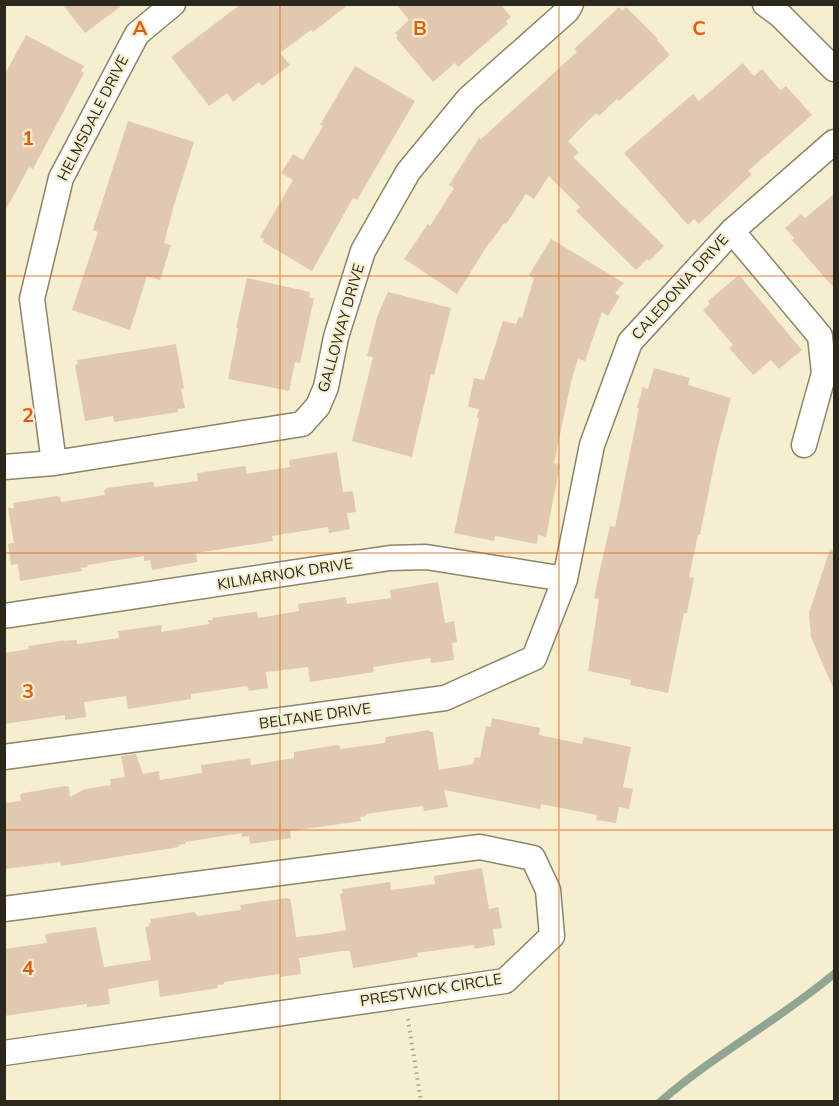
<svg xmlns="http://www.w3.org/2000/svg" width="839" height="1106" viewBox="0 0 839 1106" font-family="Mulish,sans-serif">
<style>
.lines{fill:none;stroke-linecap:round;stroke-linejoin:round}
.stream{stroke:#91a592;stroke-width:8}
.building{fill:#e1c9b0}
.street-casing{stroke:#8b8567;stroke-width:27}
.path{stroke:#aba68d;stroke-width:4;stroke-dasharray:1.5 4.5;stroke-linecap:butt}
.street{stroke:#fff;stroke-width:24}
.grid{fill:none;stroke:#e8590c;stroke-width:1.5;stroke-opacity:0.55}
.labels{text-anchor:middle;stroke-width:4.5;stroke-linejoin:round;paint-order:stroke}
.street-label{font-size:15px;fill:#2b281c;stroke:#f6efcf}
.grid-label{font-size:20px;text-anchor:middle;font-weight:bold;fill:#e8590c;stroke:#f6efcf;stroke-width:4.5;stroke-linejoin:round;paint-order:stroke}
</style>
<rect width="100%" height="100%" fill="#f6efcf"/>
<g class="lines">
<path class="stream" d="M660,1102C715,1054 779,1020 834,974"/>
</g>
<path class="building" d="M62,4H124L85,33Z
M241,4H349L313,32L311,30L280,53L290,65L262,86L259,82L233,102L227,93L209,106L171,57Z
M396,4H500L511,17L506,21L508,24L458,67L455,63L433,82L396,38L398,36L395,33L409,20Z
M619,7L622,11L626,7L658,39L657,40L670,55L619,101L617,99L599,116L596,113L568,141L579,153L573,157L664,246L649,261L647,259L636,270L576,211L580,207L549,176L534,199L526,194L506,224L504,223L490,243H489L457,294L404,259L428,224L430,226L454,188L449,185L479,138L482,140L481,139L577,52L574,49Z
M26,35L84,66L81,71L84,73L33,169L29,167L4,213V76Z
M743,63L754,76L762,69L780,90L786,86L812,115L748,171L752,174L699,224L694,219L688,225L624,153L693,94L699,101Z
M355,66L415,101L357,200L353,198L312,271L263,242L264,239L260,237L293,180L281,173L293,154L303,160L323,126L320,125Z
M128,121L194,142L174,205L164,243L171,245L160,280L147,276L130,330L72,310L98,232L93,230Z
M834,194V288L792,240L794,238L785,228L801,214L805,218Z
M551,239L624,283L615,293L620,296L608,316L602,312L585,361L578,359L571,382L554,463L560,465L546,537L538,535L537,544L495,536L494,541L454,533L479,418H477L479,409L468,407L474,378L484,380L503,321L516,324L519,317L522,318L534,278L529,275Z
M739,275L802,350L779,369L771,360L753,375L729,348L733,345L703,310L710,304L708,301Z
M247,278L310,292L309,298H314L300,363L295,362L289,391L228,379L238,328H236Z
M388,292L451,308L434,375L431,374L412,457L352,441L373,357L367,356L378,314Z
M176,344L184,388L181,389L185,408L178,409V412L114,422L113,416L85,421L75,365L78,364L77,360Z
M654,368L690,378L688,385L731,398L717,450L700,535H698L689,577L694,578L687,613H684L668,693L630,685L631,680L588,671L599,599L594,598L599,574L610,526L615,527L639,408H637L643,387L648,389Z
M337,452L343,492L353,491L356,512L347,513L350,529L329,533L328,527L272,536L273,541L196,553L197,562L152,570L150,560L144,561V556L87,565L88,567L81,568L82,571L20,581L18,564L11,565L8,544L14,543L8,508H14L13,503L57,496L60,497L61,502L105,495L104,490L107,488L150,482H154V487L198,481L197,473L245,466L247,474L290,467L289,460Z
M830,549L834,550V690L811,637L809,613Z
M438,582L445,623L454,621L457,642L452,643L454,660L431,663L430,658L373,667L374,672L310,682L308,667L266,672L268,688L249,691L247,686L191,694V699L128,709L126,696L84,702L86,717L65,720V715L4,724V653L29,649L28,646L60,641L77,640V644L119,638L118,631L162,625L161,632L209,624L208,620H213L212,618L254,612H257L258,618L299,611L298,604L346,597L347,604L391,598L390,590Z
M492,718L540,728L539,735L582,744L584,737L631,747L623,787L633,789L629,809L619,807L616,823L596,820L597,815L541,804L540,809L444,790L448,807L424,811L423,806L366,814V816L360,817L361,821L290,831L291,838L250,844L249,836L242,837V833L185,842V844L179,845V847L61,866L60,862L4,869V803L21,801L20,795L23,793L65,786L69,787L70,797L85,789L111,785L110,779L125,777L121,756L136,754L143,774L159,771L160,780L202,773L201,765L250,758L251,765L294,758V752L337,745L340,746V749L385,743L386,737L429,730L430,732H433L439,770L473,764L475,757L480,758L486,726L491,727Z
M482,868L489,909L498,907L502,928L493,929L495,945L475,949L474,945L417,953L418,957L353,968L350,951H341L299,958L301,974L280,977V974L224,982V984L217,985L218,988L160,997L158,980L108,989L110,1004L87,1007V1004L4,1016V949L47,943L45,934L96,927L104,967L151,960L145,927L149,926L151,919L194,912L198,916L241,910L240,905L286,898L290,899L292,908L296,937L324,934L346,930L340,894L343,893L342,889L390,882L391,890L435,884L434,876Z"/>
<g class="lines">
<g class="street-casing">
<path id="street" d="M765,4L781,16L834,69
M732,231L820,336L824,373L804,445
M54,463L32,299L61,178L137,34L173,4
M4,467L54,463L302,424L318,406L326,387L336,337L363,251L408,172L468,99L567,11L571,4
M4,616L390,558L426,557L565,579
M4,757L445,698L534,658L565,579L592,445L630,342L732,231L834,142
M4,909L480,847L533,858L548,890L552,936L505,981L4,1053"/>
</g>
<path class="path" d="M408,1019L421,1102"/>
<use href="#street" class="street"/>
</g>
<path class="grid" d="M280,4V1102M559,4V1102M4,276H834M4,553H834M4,830H834"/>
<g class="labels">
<g class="street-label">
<text transform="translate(93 118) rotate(-63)" y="5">HELMSDALE DRIVE</text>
<text transform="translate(680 287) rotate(-48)" y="5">CALEDONIA DRIVE</text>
<text transform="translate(341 328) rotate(-74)" y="5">GALLOWAY DRIVE</text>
<text transform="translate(285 574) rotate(-9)" y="5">KILMARNOK DRIVE</text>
<text transform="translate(315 716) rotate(-8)" y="5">BELTANE DRIVE</text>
<text transform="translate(431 990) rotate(-9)" y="5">PRESTWICK CIRCLE</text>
</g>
</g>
<g class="grid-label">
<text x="140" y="35">A</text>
<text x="420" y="35">B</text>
<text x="699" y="35">C</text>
<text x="28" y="145">1</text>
<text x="28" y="422">2</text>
<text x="28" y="698">3</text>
<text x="28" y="975">4</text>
</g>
<rect width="839" height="1106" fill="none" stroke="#2b281c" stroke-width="12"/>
</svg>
